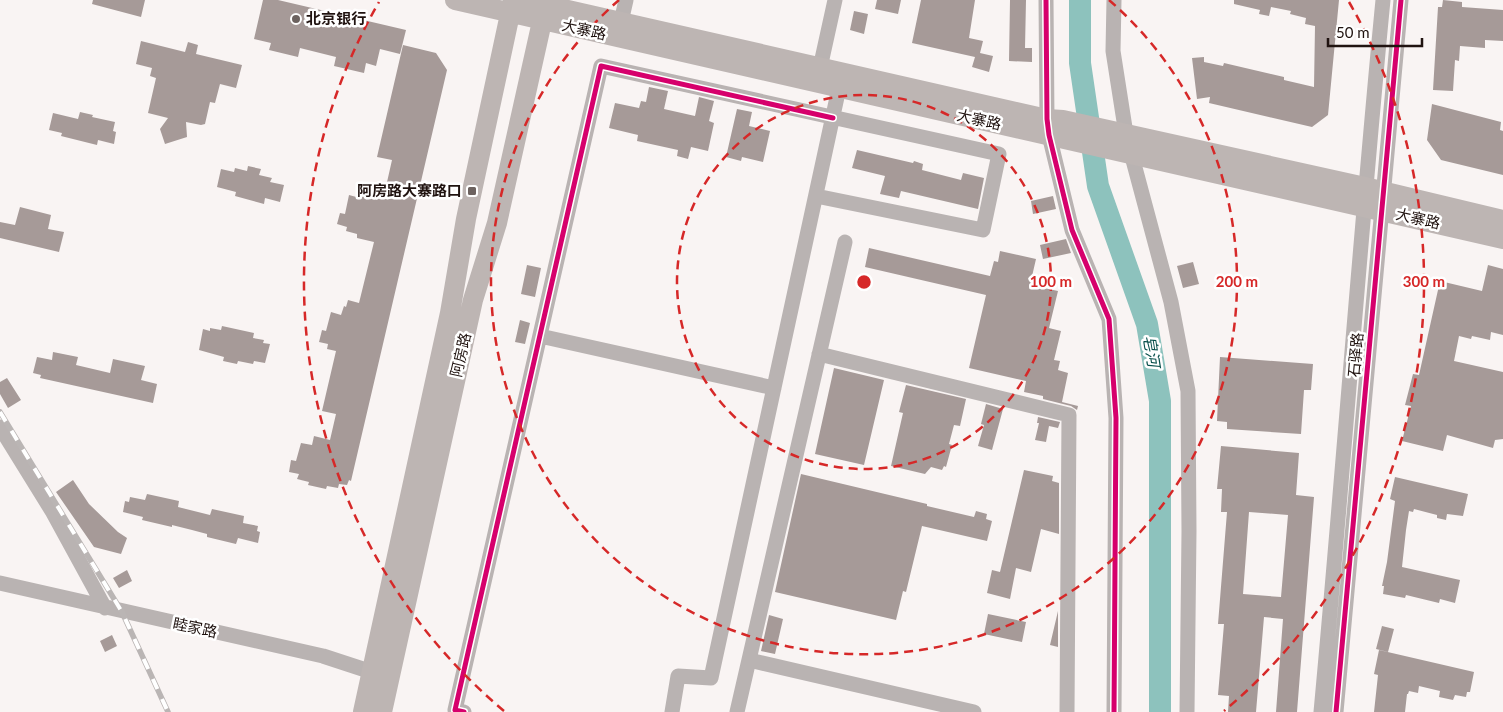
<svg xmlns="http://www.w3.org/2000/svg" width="1503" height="712" viewBox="0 0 1503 712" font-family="Lato,'Noto Sans SC',sans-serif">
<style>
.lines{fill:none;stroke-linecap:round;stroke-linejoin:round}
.river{stroke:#8dc2bd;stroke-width:22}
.building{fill:#a69a98;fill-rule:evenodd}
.minor{stroke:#b9b3b2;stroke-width:15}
.major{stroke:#bdb5b3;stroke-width:20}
.rail-casing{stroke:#bab5b4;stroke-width:5.5}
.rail{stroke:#fff;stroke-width:4;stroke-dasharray:11;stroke-linecap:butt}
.cycleway-casing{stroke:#fff;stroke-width:8}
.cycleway{stroke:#d6006c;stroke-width:5}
.ring{fill:none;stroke:#d62828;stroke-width:2.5;stroke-dasharray:9 6}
.poi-dot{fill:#6c625f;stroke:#fff;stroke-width:2}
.labels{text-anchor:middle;stroke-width:5;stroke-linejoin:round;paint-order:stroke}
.poi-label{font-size:15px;font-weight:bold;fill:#201310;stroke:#fff;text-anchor:start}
.street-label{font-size:15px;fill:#201310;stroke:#fff}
.water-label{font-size:16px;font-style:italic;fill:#064e4a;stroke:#fff}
.centre{fill:#d62828;stroke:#fff;stroke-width:2.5}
.ring-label{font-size:15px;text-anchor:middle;font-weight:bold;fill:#d62828;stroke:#fff;stroke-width:5;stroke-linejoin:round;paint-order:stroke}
</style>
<rect width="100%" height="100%" fill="#f9f4f3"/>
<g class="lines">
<path class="river" d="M1080,0V63L1098,186L1147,324L1160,401V712"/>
</g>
<path class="building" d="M93,0H145L141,17L92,4Z
M263,0H278L406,30L400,54L380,49L376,66L366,63L364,73L334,66L336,57L300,48L298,57L269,50L271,43L254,39Z
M877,0H901L898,14L875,9Z
M921,0H975L969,38L983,41L980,53L993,56L989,72L972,67L975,57L912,43Z
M1010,0H1026L1025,48H1032V62L1009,61Z
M1234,0H1339L1328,115L1312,127L1209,103L1210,97L1197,99L1192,58L1204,57V62L1223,66L1224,63L1284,77V80L1314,87L1315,26L1305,24L1306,18L1290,14L1291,11L1271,7L1269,16L1259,14L1260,10L1234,4Z
M1443,0L1462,2V7L1503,10V41L1485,40V48L1460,46L1459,61L1455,60L1453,91L1433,90L1438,7H1442Z
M854,11L868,14L864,34L850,30Z
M141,41L185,52L188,42L198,45L196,54L242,65L236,88L220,84L215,103L210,102L205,124L201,125L186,122L187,137L165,144L160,129L168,118L148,113L156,78L150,76L152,68L136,64Z
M403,45L436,53L447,70L351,481L349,480L347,485L339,484L338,488L327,486L326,489L308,485L309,482L297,479L299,474L289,472L291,460L296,461L301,443L312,445L314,436L330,440L336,414L322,411L336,351L327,349L328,344L319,342L322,330L326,331L331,312L341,315L344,306L346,307L348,300L359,303L374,242L357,238V234L346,231L347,227L337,224L340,213L345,214L349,195L360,198L363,186L385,191L392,160L377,157Z
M649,87L668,91L664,109L695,116L699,97L714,101L709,121L714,123L708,151L691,147L688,159L677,156L678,150L637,141L638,135L609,128L615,103L639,108L641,101L646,102Z
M1432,104L1501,122L1500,130L1503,131V175L1441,160L1427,140Z
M737,109L752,112L749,126L770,131L763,162L742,157L741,161L726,157Z
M80,112L93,115L92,117L115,122L113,131L116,132L114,144L98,140L97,145L61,136L62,133L49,130L53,113L78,119Z
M857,150L913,163L914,161L923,164L922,170L961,180L963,173L984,178L978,209L901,191L899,198L880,194L885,176L852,168Z
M248,166L261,169L259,175L272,178L270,182L284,185L280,202L265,198L264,204L235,196L236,192L217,187L221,169L234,172L235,168L247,171Z
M1053,196L1056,209L1033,214L1031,201Z
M20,207L51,215L48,229L64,232L59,252L0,238V222L15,225Z
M1066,239L1071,253L1043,259L1040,245Z
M869,248L990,276L994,261L998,262L1000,251L1036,259L1030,285L1058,291L1049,328L1061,331L1054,360L1060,361L1058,370L1068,373L1062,402L1078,406L1077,410L1071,406L1043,399V396L1024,392L1026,381L969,368L986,295L865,267Z
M1193,262L1199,284L1183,288L1177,266Z
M527,265L541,268L535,297L521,294Z
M1488,265L1503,269V335L1491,332L1490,340L1472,336L1471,339L1459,336L1454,361L1503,372V439L1495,440L1493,448L1447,435L1443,451L1402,441L1411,406L1405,405L1413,374L1419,375L1440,281L1482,291Z
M520,320L530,323L525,344L515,342Z
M222,326L254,333L253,338L264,340L263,343L270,344L265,363L254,361L253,364L238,361L237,364L223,361L224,357L199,350L203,329L210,331V328L221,330Z
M53,352L78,357L76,365L110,373L113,359L145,366L141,380L157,384L153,403L40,378L41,375L33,373L37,357L52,360Z
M1220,357L1313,364L1311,390H1304L1301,434L1227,429V422L1217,421Z
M834,368L884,380L864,465L815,454Z
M7,378L21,400L8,408L0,394V382Z
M906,385L966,399L960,426L954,425L949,444L952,445L946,467L944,466L942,470L931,467L925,474L891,466L903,413L899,412Z
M986,404L1003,409L992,450L978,446L984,425L981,424Z
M1038,417L1060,422L1058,428L1049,426L1046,442L1035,440L1039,423H1037Z
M1221,446L1299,453L1296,495L1314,497L1297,712H1276L1283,619L1264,617L1256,712H1228L1229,696L1218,695L1224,624H1218L1227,512H1221L1222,489H1217ZM1249,512L1288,515L1281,597L1243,594Z
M1024,470L1053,476L1052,481L1059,483V534L1041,529L1031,572L1016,568L1010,599L987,593L992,570L1000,572Z
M801,474L927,504V506L974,517L976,511L987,514L986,519L992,521L987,541L922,526L906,592L903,591L896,620L775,592Z
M1395,477L1468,494L1463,516L1447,514L1446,520L1437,518V515L1414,509L1413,512L1409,511L1406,530L1402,567L1460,580L1455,603L1440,599L1439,603L1406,595L1405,598L1383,594L1384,586H1382L1387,562L1395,501L1390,499Z
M73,480L89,504L118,532L127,538L121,554L94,547L56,492Z
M147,494L179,501L178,507L210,515L212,509L244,516L243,523L258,526L257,531L260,532L258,543L238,538L236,544L207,537V534L192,530L172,525V527L142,520L143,517L123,512L125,501L129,502L130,497L145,500Z
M127,570L132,581L119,588L113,578Z
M1058,611V647L1050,645Z
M988,614L1026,622L1022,642L984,634Z
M769,615L783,619L775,654L761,651Z
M1382,626L1394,629L1388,652L1376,649Z
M112,635L117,646L105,652L100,641Z
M1379,650L1474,672L1470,692H1467L1466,697L1455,695L1453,700L1439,697L1440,691L1419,686L1418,693L1409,691L1408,694H1407L1405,712H1374L1378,675L1374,674Z"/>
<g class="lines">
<path class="minor" d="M1046,0L1047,119L1049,135L1072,230L1109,319L1116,418L1114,712
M1114,0L1113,51L1126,134L1171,302L1188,391L1189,531L1187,712
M621,22L626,0
M820,68L835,0
M540,336L774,388
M819,354L1069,415L1067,712
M0,427L52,511L105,608
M0,583L323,656L381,675
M749,660L974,712
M464,712L455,710L601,66L999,154L983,230L816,196
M672,712L678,676L711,678L839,88
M737,712L845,242
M1321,712C1343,475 1360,237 1383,0
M1336,712L1401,0"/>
<path class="major" d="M455,0L1503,239
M518,0L546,5L1047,119L1063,120L1365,187L1503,220
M363,712L450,313L466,219L513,0
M382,712L473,300L497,223L545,8"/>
<g class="rail-casing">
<path id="rail" d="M0,412L122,612L168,712"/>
</g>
<use href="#rail" class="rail"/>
<g class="cycleway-casing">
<path id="cycleway" d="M1046,0L1047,119L1049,135L1072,230L1109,319L1116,418L1114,712
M464,712L455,710L601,66L833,118
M1336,712L1401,0"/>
</g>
<use href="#cycleway" class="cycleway"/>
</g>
<g class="ring">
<circle cx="864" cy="282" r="187"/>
<path d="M1109 0A373 373 0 1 1 619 0"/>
<path d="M504 711A560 560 0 0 1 379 2M1349 2A560 560 0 0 1 1224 711"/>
</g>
<g class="poi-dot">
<circle cx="296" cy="19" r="5"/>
<rect x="467" y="186" width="10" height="10" rx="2.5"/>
</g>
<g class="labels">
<g class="poi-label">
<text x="306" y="24">北京银行</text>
<text x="462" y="196" text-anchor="end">阿房路大寨路口</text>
</g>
<g class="street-label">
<text transform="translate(584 30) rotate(13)" y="5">大寨路</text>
<text transform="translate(979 120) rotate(13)" y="5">大寨路</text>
<text transform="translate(1418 219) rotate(13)" y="5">大寨路</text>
<text transform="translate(461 355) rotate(-77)" y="5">阿房路</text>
<text transform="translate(1356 355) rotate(-85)" y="5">石驿路</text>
<text transform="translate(195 628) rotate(12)" y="5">睦家路</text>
</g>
<g class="water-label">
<text transform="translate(1152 351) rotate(81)" y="6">皂河</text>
</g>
</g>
<circle cx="864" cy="282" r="8" class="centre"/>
<g class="ring-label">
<text x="1051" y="287">100 m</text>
<text x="1237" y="287">200 m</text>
<text x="1424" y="287">300 m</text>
</g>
<path d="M1328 38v8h94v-8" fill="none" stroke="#201310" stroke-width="2.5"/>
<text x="1336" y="38" font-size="15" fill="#201310" stroke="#ffffff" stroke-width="4" paint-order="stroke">50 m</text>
</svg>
